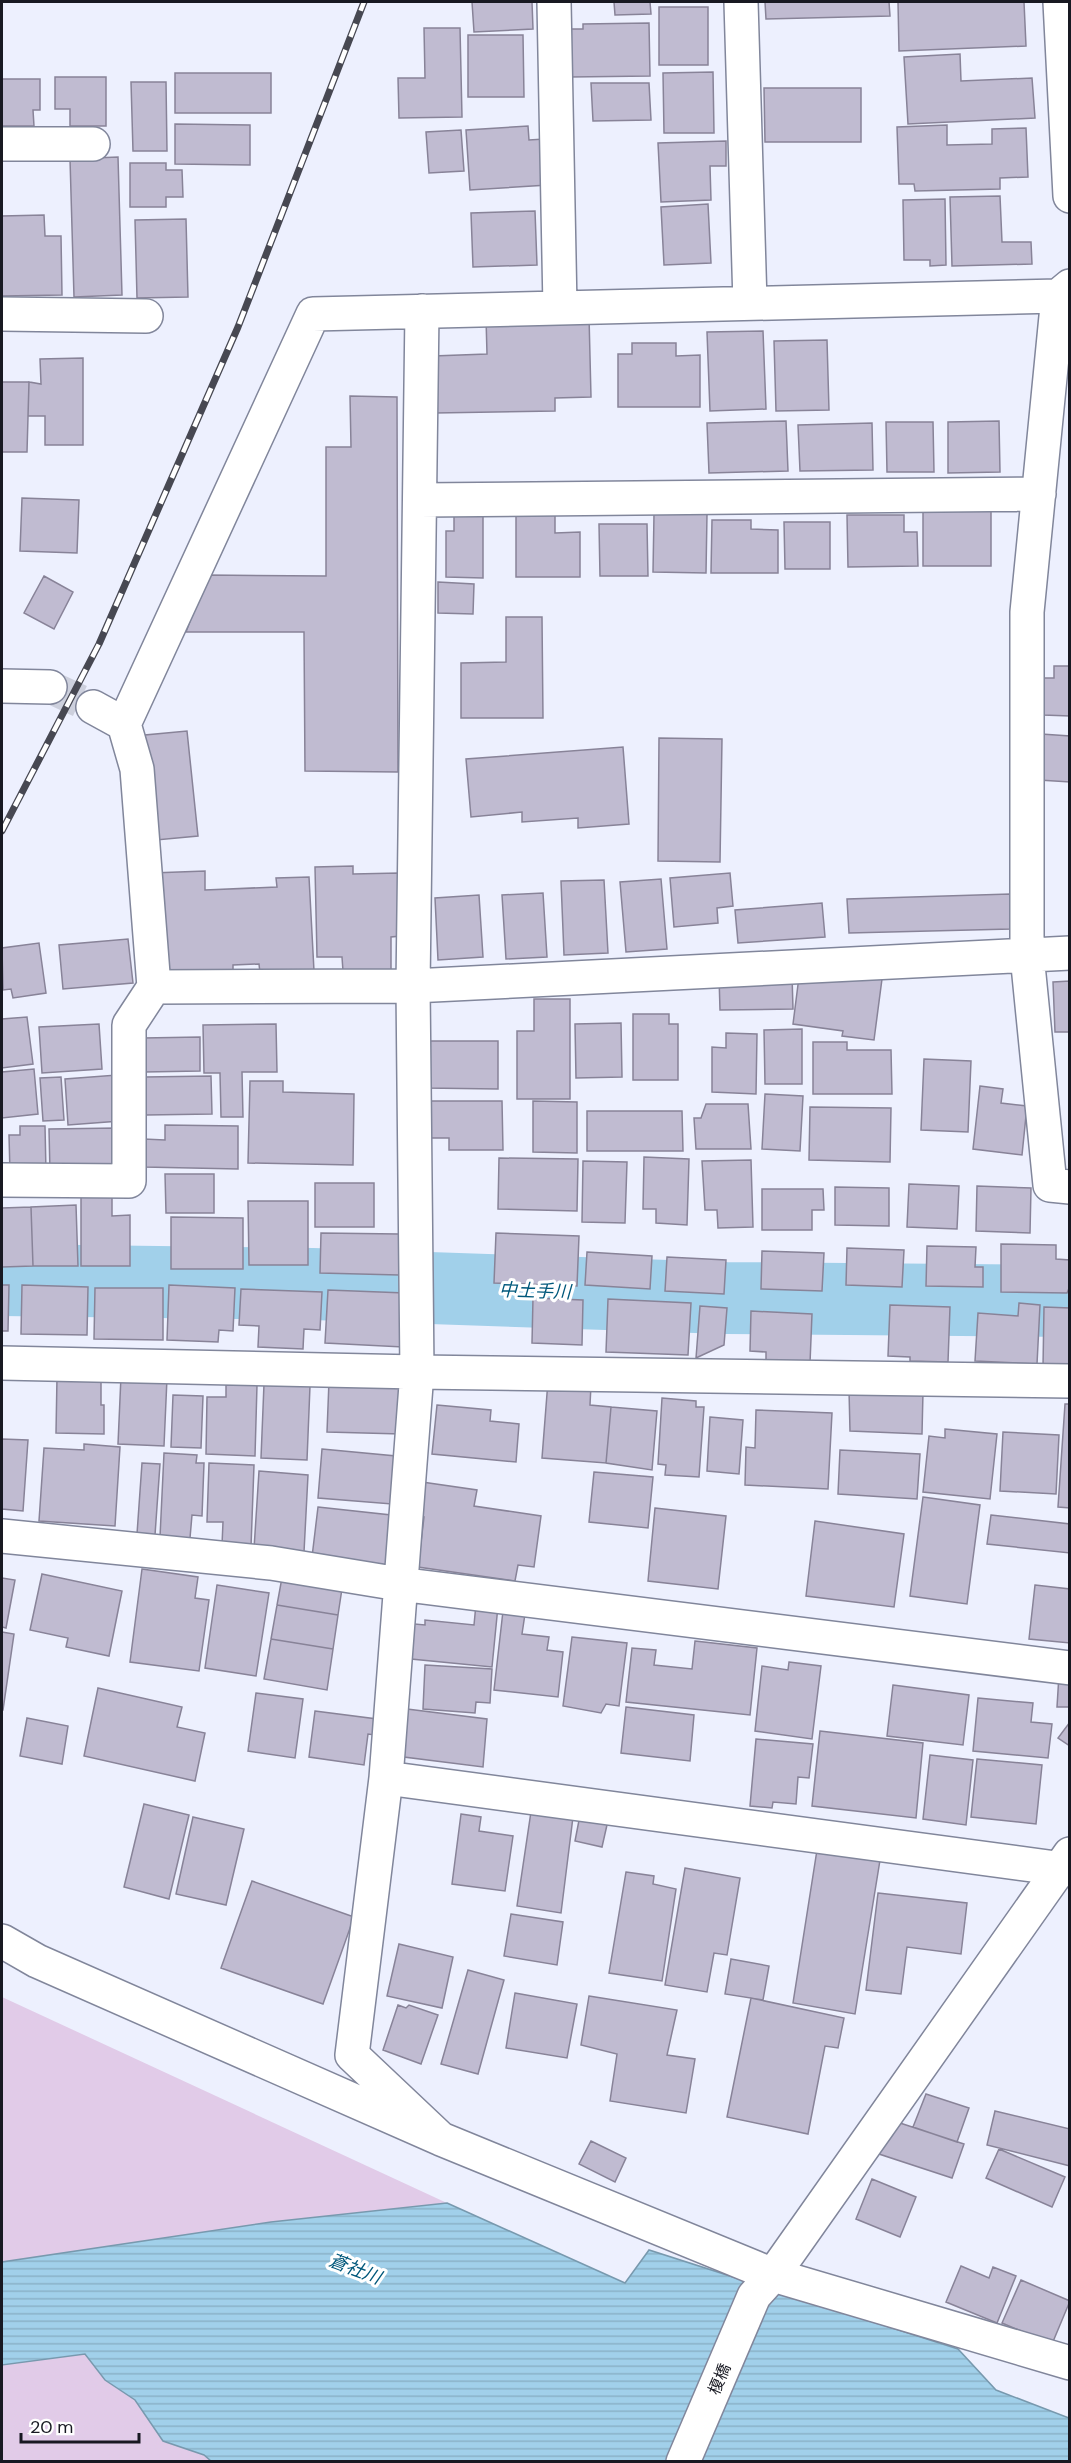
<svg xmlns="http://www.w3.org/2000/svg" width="1071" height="2463" viewBox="0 0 1071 2463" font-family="'DM Sans','Noto Sans JP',sans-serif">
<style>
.green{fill:#e1cbe8}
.water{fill:url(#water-rules);stroke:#7899ae;stroke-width:1.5}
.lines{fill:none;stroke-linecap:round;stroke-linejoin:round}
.river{stroke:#a1d0ea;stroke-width:72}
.building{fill:#c0bbd1;stroke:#888398;stroke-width:1.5}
.minor-tunnel{stroke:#cdd0dd;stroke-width:33;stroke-dasharray:33 16;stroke-linecap:butt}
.minor-casing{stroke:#81869b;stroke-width:36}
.minor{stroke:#fff;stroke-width:33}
.rail-casing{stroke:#474852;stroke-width:7}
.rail{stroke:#fff;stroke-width:4.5;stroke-dasharray:14;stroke-linecap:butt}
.labels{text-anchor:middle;stroke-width:6;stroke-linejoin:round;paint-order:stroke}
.street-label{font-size:16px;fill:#181922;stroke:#fff}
.water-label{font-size:18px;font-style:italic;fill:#00587b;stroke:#fff}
</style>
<defs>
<pattern id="water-rules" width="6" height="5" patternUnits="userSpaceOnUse" patternTransform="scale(1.5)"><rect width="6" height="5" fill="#a1d0ea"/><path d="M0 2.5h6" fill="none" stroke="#8ab2c8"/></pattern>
</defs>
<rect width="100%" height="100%" fill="#edf0fe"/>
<path class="green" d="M2,1997L447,2203L271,2222L2,2262Z
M85,2354L105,2380L135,2400L163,2441L204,2455L211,2461H2V2365Z"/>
<path class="water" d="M447,2203L625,2283L649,2250L958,2349L996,2390L1069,2418V2461H211L204,2455L163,2441L135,2400L105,2380L85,2354L2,2365V2262L271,2222Z"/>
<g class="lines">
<path class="river" d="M2,1280L313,1284L726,1298L1070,1301"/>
</g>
<path class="building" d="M472,2H532L533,29L474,32Z
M614,2H650L651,14L615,15Z
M765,2H889L890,16L766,19Z
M898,2H1024L1026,46L899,51Z
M659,7H708V65H659Z
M649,23L650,76L570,77L569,29H583V24Z
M424,28H460L462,117L399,118L398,78H425Z
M468,35H523L524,97H468Z
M960,54L961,81L1032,78L1035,118L908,124L904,57Z
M713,72L714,133H664L663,73Z
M175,73H271V113H175Z
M55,77H106V126H70V109H55Z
M2,79H40V110H33L34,126H2Z
M131,82H166L167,151H133Z
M591,83H649L651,120L593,121Z
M764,88H861V142H765Z
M175,124L250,125V165L175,164Z
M947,125V145L992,144V129L1026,128L1028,177L1000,178V189L915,191L914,184H899L897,127Z
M528,126L529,140L544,139L548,185L470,190L466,130Z
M461,130L464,171L429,173L426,132Z
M726,141V166H710L711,200L661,202L658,143Z
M118,157L122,295L74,297L70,159Z
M130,163H166V170H182L183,197H166V207H130Z
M1000,196L1002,242H1031L1032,264L952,266L950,197Z
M945,199L946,265L930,266V260H904L903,200Z
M708,204L711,263L664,265L661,207Z
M535,211L537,265L473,267L471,213Z
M44,215L45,236H61L62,295L2,296V216Z
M186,219L188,297L137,298L135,220Z
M589,316L591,397L555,398V411L435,413L433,356L487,354L486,318Z
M763,331L766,409L710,411L707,332Z
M827,340L829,410L776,411L774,341Z
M632,343H676V356L700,355V407H618V354H632Z
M83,358V445H45V416H28L29,382L41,384L40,359Z
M2,382H29L27,452H2Z
M350,396L397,397L398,772L305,771L304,632H186L207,575L326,576V447H351Z
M786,421L788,471L709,473L707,423Z
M999,421L1000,472L948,473V422Z
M886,422H933L934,472H887Z
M872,423L873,470L800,471L798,425Z
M22,498L79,500L77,553L20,551Z
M923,508H991V566H923Z
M454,511L483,512V578L446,577V531H454Z
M516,513H555V533L580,532V577H516Z
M654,514H707L706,573L653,572Z
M847,515H904V532H917L918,566L848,567Z
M712,520H751V529L778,530V573H711Z
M784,522H830V569H785Z
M599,524H647L648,576H600Z
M44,576L73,592L54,629L24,613Z
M438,582L474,584L473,614L438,613Z
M506,617H542L543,718H461V663L506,662Z
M1054,666H1070V716L1043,715V678H1054Z
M187,731L198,836L156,840L145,735Z
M1041,734L1070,736V782L1039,780Z
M659,738L722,739L720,862L658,861Z
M623,747L629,824L578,828V818L522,822V812L471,817L466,759Z
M353,866V874L399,873L401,936L391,937V970L343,971L342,957H317L315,867Z
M205,871V890L277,887L276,878L309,877L314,971L260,973L259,964L233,965V973L157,976L152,873Z
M730,873L733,906L717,908L718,923L674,927L670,878Z
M661,879L667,949L626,952L620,882Z
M604,880L608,953L564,955L561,881Z
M543,893L547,957L506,959L502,895Z
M1010,894L1011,929L849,933L847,899Z
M479,895L483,957L438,960L435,898Z
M822,903L825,937L738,943L735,910Z
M128,939L133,983L63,989L59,945Z
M39,943L46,993L13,998L11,989L3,990L2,948Z
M800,969L882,979L874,1040L842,1036L843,1031L793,1024Z
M792,975L793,1009L720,1010L719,976Z
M1070,981V1032H1055L1053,982Z
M534,999H570V1099H517V1031H534Z
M633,1014H669V1024H678V1080H633Z
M27,1017L33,1064L2,1068V1019Z
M621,1023L622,1077L576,1078L575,1024Z
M99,1024L102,1069L42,1073L39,1027Z
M276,1024L277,1072H242L243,1117H221L220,1073H204L203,1025Z
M802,1029V1084H765L764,1030Z
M726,1033L757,1034L756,1094L712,1092V1047L726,1048Z
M200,1037V1071L144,1072L143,1038Z
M425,1041H498V1089L425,1088Z
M813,1042H847V1050H891L892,1094H813Z
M924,1059L971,1061L968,1132L921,1130Z
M34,1069L38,1114L2,1118V1072Z
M117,1075L120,1121L68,1125L65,1079Z
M211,1076L212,1114L146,1115L145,1077Z
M61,1077L64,1120L43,1121L40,1078Z
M250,1081H283V1092L354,1094L353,1165L248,1163Z
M980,1086L1003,1089L1001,1103L1027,1106L1022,1155L973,1149Z
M765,1094L803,1096L800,1151L762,1149Z
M429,1101H502L503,1150H449V1138H429Z
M533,1101L577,1102V1153L533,1152Z
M706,1104H748L751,1149H696L694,1118H701Z
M810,1107L891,1108L890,1162L809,1160Z
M587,1111H682L683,1151H587Z
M165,1125L238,1126V1169L144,1167V1139L165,1140Z
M20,1126H45L46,1172L10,1173L9,1135H20Z
M117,1128L118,1171L50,1173L49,1129Z
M644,1157L689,1159L687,1225L656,1223V1209H643Z
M499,1158L578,1159L577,1211L498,1209Z
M751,1160L753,1227L718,1228L717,1210H705L702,1161Z
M583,1161L627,1162L625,1223L582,1222Z
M165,1174H214V1213H166Z
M315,1183H374V1227H315Z
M909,1184L959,1186L957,1229L907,1227Z
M977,1186L1031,1188L1030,1233L976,1231Z
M835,1187L889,1188V1226L835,1225Z
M81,1188H112V1216L130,1215V1266H81Z
M762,1189H823L824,1210H812V1230H762Z
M248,1201H308V1265H249Z
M76,1205L78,1266H33L31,1207Z
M31,1207L33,1266L2,1267V1208Z
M171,1217L243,1218V1269H171Z
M321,1233L399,1234V1275L320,1273Z
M496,1233L579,1236L577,1286L494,1283Z
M1001,1244L1056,1245V1259L1070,1260V1286L1067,1293L1001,1292Z
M927,1246L976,1247L975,1267H983V1287L926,1286Z
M847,1248L904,1250L902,1287L846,1285Z
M762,1251L824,1253L822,1291L761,1289Z
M587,1252L652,1256L650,1289L585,1285Z
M667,1257L726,1260L724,1294L665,1291Z
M2,1285H9L8,1331H2Z
M22,1285L88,1287L87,1335L21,1334Z
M169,1285L235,1288L233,1331L219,1330L218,1342L167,1340Z
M95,1288H163V1340L94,1339Z
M241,1289L322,1292L320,1330L304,1329L303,1349L258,1347L259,1326L239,1325Z
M328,1290L405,1293L403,1347L325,1343Z
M533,1298L583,1300L582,1345L532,1343Z
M608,1299L691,1303L688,1355L606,1352Z
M1019,1303L1040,1305L1037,1364L975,1361L978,1313L1018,1316Z
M890,1305L950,1307L948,1362L910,1361V1357L888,1356Z
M700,1306L727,1308L724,1345L696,1358Z
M1044,1307L1070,1308V1367H1043Z
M751,1311L812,1314L810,1363L766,1360V1352L750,1351Z
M121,1376L167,1378L164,1446L118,1444Z
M57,1377L101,1378V1405H104V1434L56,1433Z
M329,1381L403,1384L401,1434L327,1432Z
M548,1381L591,1385L590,1405L611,1407L606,1463L542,1458Z
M264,1384L310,1386L307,1460L261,1458Z
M226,1385H257L255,1456L206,1454L207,1397H226Z
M849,1390L923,1392L922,1434L850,1431Z
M173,1395L203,1396L201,1448L171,1447Z
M662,1398L696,1401V1407H704L699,1477L665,1475L666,1465L658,1464Z
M1065,1404H1070V1508L1058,1507Z
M437,1405L491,1410L490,1421L519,1424L516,1462L432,1454Z
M611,1407L657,1411L652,1470L606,1463Z
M756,1410L832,1413L828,1489L745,1485L746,1447L755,1448Z
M710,1417L743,1420L739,1474L707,1471Z
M945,1429L997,1434L990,1499L923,1492L929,1436L945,1438Z
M1003,1432L1059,1435L1056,1494L1000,1491Z
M2,1439L28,1440L23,1511L2,1509Z
M84,1444L120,1447L115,1526L39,1521L44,1448L84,1450Z
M322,1449L396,1456L392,1504L318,1498Z
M840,1450L920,1454L917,1499L838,1494Z
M164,1453L197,1455L196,1463H204L202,1516L192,1515L190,1538L160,1537Z
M142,1463L160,1464L155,1535L137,1534Z
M209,1463L254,1465L251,1547L222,1545L223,1522H207Z
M259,1471L308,1475L304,1552L254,1549Z
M594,1472L653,1477L648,1528L589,1522Z
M422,1482L477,1490L474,1506L541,1516L534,1567L518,1565L515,1581L418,1567L424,1517L417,1516Z
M923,1497L980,1505L967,1604L910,1596Z
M318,1507L391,1515L386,1565L312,1557Z
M655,1508L726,1516L718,1589L648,1581Z
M991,1515L1070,1524V1553L987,1544Z
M815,1521L904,1534L894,1607L806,1596Z
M142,1569L198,1577L195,1598L209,1600L199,1671L130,1662Z
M283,1572L343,1582L338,1615L277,1605Z
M42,1574L122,1591L109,1656L66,1647L68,1638L30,1630Z
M2,1578L15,1580L6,1628L2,1627Z
M217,1585L269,1593L256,1676L205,1668Z
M1035,1585L1070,1589V1643L1029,1639Z
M476,1604L498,1606L492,1667L401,1658L404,1623L425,1625V1620L474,1625Z
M277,1605L338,1615L333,1649L271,1639Z
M503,1611L525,1614L522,1634L549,1637L547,1650L563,1652L558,1697L494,1690Z
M2,1632L14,1634L3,1710H2Z
M572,1637L627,1643L619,1706L606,1704L601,1713L563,1706Z
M271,1639L333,1649L327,1690L264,1679Z
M695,1641L757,1648L750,1715L626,1702L632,1648L656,1650L654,1665L692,1669Z
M789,1662L821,1666L812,1739L755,1731L762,1666L788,1670Z
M425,1665L492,1669L490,1703L476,1702L475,1713L423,1709Z
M1059,1675L1070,1677V1707H1057Z
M893,1685L969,1695L963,1745L887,1736Z
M98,1688L182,1707L177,1727L205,1733L195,1781L84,1756Z
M256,1693L303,1699L295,1758L248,1751Z
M978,1698L1033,1703L1031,1722L1052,1724L1048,1758L973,1751Z
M626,1707L694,1715L690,1761L621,1753Z
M407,1709L487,1719L483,1767L404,1757Z
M315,1711L377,1719L375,1735L368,1734L364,1765L309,1757Z
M27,1718L68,1726L62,1764L20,1756Z
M1070,1722V1746L1058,1738Z
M820,1731L923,1743L916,1818L812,1806Z
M756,1739L813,1744L809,1778L798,1777L796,1804L773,1802L772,1808L750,1806Z
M930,1755L973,1760L966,1825L923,1819Z
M977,1759L1042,1765L1036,1824L971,1817Z
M144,1804L189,1815L169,1899L124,1887Z
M532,1805L574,1809L561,1913L517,1906Z
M581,1810L609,1816L602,1847L575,1841Z
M461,1814L481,1817L479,1831L513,1836L505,1891L452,1884Z
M193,1817L244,1829L226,1905L176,1894Z
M817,1850L881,1854L855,2014L793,2003Z
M685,1868L740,1878L727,1955L714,1953L707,1992L665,1985Z
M626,1872L654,1876L653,1884L676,1889L662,1981L609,1973Z
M252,1881L354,1917L323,2004L221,1968Z
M878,1893L967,1903L961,1954L907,1947L901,1994L866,1990Z
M511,1914L563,1922L557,1965L504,1956Z
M399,1944L453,1957L442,2008L387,1996Z
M731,1959L769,1966L763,2000L725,1994Z
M468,1970L504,1980L478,2074L441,2064Z
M515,1993L577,2004L567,2058L506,2048Z
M589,1996L677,2010L667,2055L695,2059L686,2113L610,2101L617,2054L581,2045Z
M751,1998L844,2018L838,2048L825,2046L808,2134L727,2117Z
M398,2005L406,2008L409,2005L438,2015L421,2064L383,2050Z
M926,2094L969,2108L957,2142L913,2127Z
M995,2111L1070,2129V2166L987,2145Z
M900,2123L964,2144L952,2178L876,2153Z
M591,2141L626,2158L615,2182L579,2164Z
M999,2149L1065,2177L1052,2207L986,2178Z
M872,2179L916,2197L900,2237L856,2219Z
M961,2266L989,2278L993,2267L1016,2276L997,2323L946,2302Z
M1021,2280L1070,2301L1052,2344L1002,2323Z"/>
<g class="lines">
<path class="minor-tunnel" d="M50,687L93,707"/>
<g class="minor-casing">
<path id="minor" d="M554,2L560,308
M741,2L750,303
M1060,2L1070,196
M2,144H93
M1058,296L1027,612V955L1050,1185L1070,1187
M422,311L413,986L417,1372L386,1778L352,2055L441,2139
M2,314L146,316
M420,500L1039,494
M2,686L50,687
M93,707L124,724L313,314L1058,296L1070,286
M124,724L137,769L154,987L413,986L1070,953
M2,1180L129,1181V1025L154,987
M2,1363L417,1372L1070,1381
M2,1536L271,1563L399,1584L1070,1668
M386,1778L1070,1870
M2,1941L37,1961L441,2139L773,2275L1070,2363
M683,2462L754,2296L773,2275L1070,1854"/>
</g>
<use href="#minor" class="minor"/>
<g class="rail-casing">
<path id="rail" d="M2,831L99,644L238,327L364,2"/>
</g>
<use href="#rail" class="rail"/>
</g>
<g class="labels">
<g class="street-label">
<text transform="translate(719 2379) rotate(-67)" y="6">榎橋</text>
</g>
<g class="water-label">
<text transform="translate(535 1291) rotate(2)" y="6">中土手川</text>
<text transform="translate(355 2269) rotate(21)" y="6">蒼社川</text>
</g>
</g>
<rect width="1071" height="2463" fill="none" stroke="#181922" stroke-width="6"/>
<path d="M21 2433v9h118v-9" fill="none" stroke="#181922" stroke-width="3"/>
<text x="30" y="2433" font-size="18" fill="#181922" stroke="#ffffff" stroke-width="4.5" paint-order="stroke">20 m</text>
</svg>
